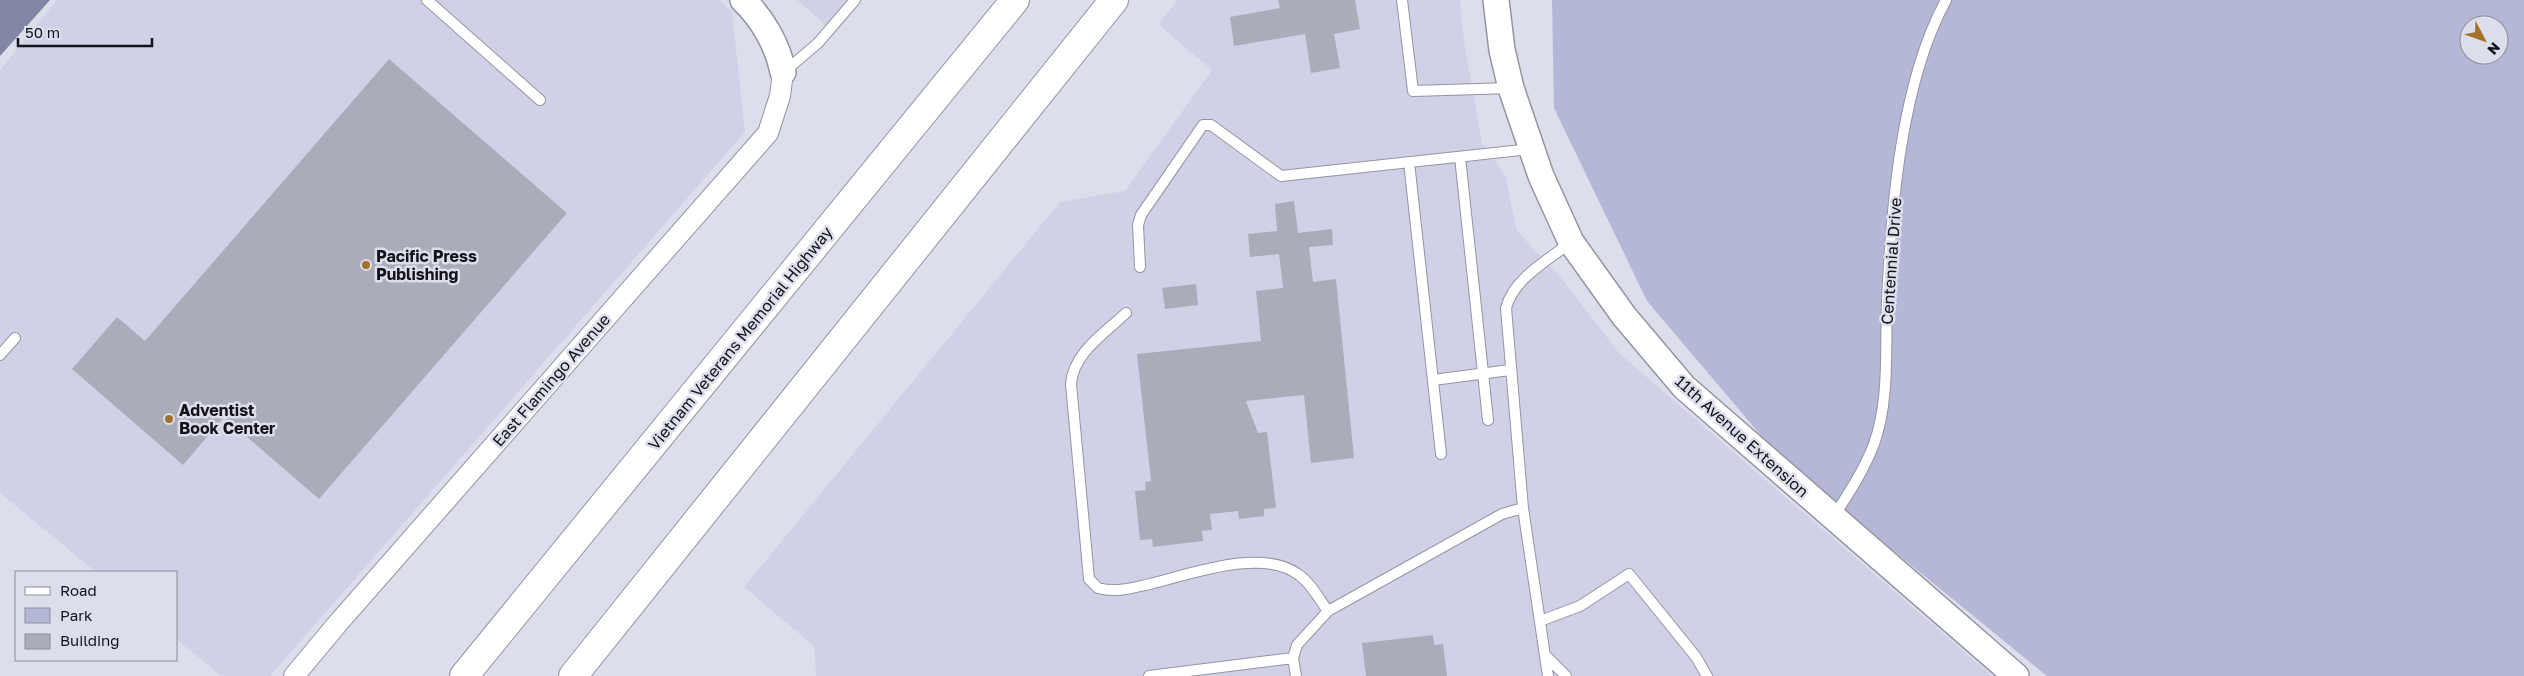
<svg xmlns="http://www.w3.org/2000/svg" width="2524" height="676" viewBox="0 0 2524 676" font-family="'Golos Text',sans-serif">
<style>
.built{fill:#d0d1e6}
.green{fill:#b5b7d6;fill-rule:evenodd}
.water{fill:#8385a4}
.building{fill:#abacb9}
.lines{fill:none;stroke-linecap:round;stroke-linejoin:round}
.service-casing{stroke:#9495a1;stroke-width:12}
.minor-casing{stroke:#9495a1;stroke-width:22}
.tertiary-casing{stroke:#9495a1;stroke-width:28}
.motorway-casing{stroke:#9495a1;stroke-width:30}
.service{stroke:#fff;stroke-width:10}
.minor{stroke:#fff;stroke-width:20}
.tertiary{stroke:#fff;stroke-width:25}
.motorway{stroke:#fff;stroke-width:28}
.poi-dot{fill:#a37127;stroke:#dddeec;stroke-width:2}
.labels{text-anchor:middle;stroke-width:5;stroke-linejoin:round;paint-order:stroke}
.poi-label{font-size:16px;font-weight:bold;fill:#131318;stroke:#dddeec;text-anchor:start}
.street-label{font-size:16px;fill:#131318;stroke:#dddeec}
</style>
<rect width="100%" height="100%" fill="#dddeec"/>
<path class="built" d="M57,0H719L732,12L745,132L270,676H221L176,639V572H96L0,493V70Z
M797,0H861L833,32Z
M1178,0H1460L1464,42L1482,143L1505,175L1517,231L1563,280L1619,353L1992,676H816L814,646L744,587L1060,202L1125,191L1212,70L1158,24Z"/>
<path class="green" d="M1552,0H2524V676H2047L1780,458L1647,301L1554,108ZM2469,25H2499V55H2469Z"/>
<path class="water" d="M0,0H50L0,56Z"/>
<path class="building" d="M1278,0H1355L1360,29L1334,34L1340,68L1311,73L1305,34L1234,46L1230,17L1280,8Z
M389,59L567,213L319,499L224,417L183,465L72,369L117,317L145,341Z
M1294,201L1298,233L1332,229L1333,245L1309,247L1313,282L1336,279L1354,458L1311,463L1304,395L1246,401L1258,433L1267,432L1276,508L1264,509V516L1239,519L1238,511L1210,514L1212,530L1202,531L1203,541L1153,547L1152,539L1140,540L1135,491L1146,490L1145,482L1151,481L1137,354L1261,341L1256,291L1283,288L1279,254L1250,257L1248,234L1277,231L1275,204Z
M1196,284L1198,305L1165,309L1162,288Z
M1433,635L1434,645L1443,644L1447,676H1366L1362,643Z"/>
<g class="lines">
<g class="service-casing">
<path id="service" d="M427,0L540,100
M1402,0L1413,91L1511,88
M784,72L818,43L855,0
M1460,157L1488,420
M1409,162L1441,454
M1140,267L1138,225L1141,215L1203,125H1211L1281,176L1530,149
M1126,313C1105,333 1073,353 1071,384L1089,579L1098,588C1116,593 1132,588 1150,584C1191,574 1263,547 1299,575C1311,583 1319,599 1328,611
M0,355L15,338
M1433,380L1510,370
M1523,508L1548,676
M1834,516C1849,493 1864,470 1874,444C1890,399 1885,348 1887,301C1891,209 1901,82 1946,0
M1540,621L1580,606L1629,574L1696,657L1707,676
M1547,657L1566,676
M1293,658L1296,676
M1149,676L1293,658L1297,645L1328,611L1502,514L1523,508L1506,308C1514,278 1547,261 1571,242"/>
</g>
<g class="minor-casing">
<path id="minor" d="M294,676L339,622L768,133L780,96L783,72"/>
</g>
<g class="tertiary-casing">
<path id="tertiary" d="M743,0C763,19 778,46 783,72
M1496,0L1502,50L1511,88L1541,176L1571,242L1624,316L1684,387L2016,676"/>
</g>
<g class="motorway-casing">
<path id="motorway" d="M464,676L1015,0
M573,676L1114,0"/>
</g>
<use href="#service" class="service"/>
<use href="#minor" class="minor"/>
<use href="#tertiary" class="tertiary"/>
<use href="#motorway" class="motorway"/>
</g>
<g class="poi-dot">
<circle cx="366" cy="265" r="5"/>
<circle cx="169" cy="419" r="5"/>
</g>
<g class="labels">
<g class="poi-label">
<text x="376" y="262">Pacific Press<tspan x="376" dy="18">Publishing</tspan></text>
<text x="179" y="416">Adventist<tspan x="179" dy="18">Book Center</tspan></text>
</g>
<g class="street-label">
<text transform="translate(1891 261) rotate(-86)" y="6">Centennial Drive</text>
<text transform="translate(740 338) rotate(-51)" y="6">Vietnam Veterans Memorial Highway</text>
<text transform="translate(551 380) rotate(-49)" y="6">East Flamingo Avenue</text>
<text transform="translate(1742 436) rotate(42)" y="6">11th Avenue Extension</text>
</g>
</g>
<rect x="15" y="571" width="162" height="90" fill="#dddeec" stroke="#8c8d97"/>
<rect x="25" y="587" width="25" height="8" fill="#ffffff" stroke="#8c8d97"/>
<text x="60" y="596" font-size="15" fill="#131318">Road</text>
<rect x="25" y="608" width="25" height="15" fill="#b5b7d6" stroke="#8c8d97"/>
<text x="60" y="621" font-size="15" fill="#131318">Park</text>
<rect x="25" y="634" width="25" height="15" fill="#abacb9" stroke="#8c8d97"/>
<text x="60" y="646" font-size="15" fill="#131318">Building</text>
<g transform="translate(2484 40) rotate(131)"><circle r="24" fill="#dddeec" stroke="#8c8d97"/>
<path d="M0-4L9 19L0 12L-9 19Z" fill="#a37127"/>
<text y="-8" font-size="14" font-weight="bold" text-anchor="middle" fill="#131318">N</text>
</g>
<path d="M18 38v8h134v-8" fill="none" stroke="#131318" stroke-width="2.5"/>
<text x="25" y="38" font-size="15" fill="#131318" stroke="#dddeec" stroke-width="4" paint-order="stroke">50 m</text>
</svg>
